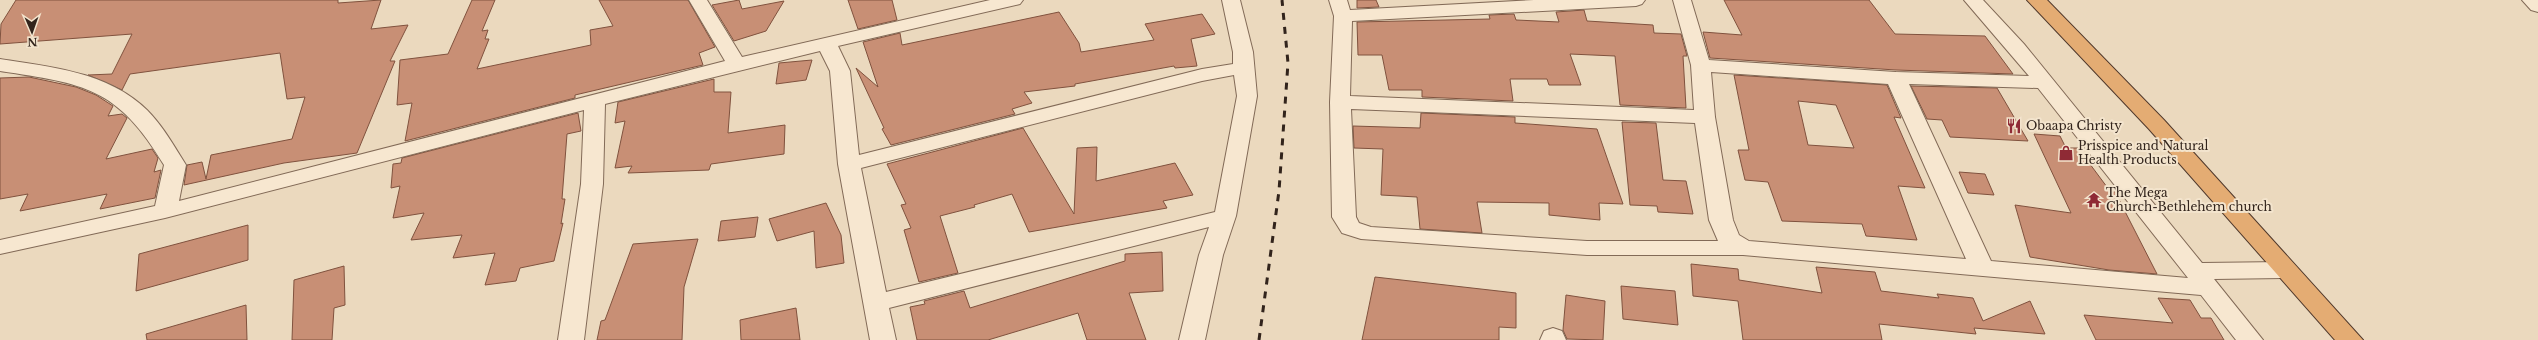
<svg xmlns="http://www.w3.org/2000/svg" width="2538" height="340" viewBox="0 0 2538 340" font-family="'Libre Baskerville',serif">
<style>
.building{fill:#c88f75;stroke:#80523e;fill-rule:evenodd}
.lines{fill:none;stroke-linecap:round;stroke-linejoin:round}
.minor-casing{stroke:#826a57;stroke-width:2}
.trunk-casing{stroke:#50392c;stroke-width:2}
.minor{fill:#f7e7d0;fill-rule:evenodd}
.trunk{fill:#e4ac73;fill-rule:evenodd}
.rail{stroke:#32241c;stroke-width:3;stroke-dasharray:7 7;stroke-linecap:butt}
.labels{text-anchor:middle;stroke-width:4;stroke-linejoin:round;paint-order:stroke}
.poi-label{font-size:12px;fill:#32241c;stroke:#f3e4cd;text-anchor:start}
</style>
<rect width="100%" height="100%" fill="#ebd9be"/>
<path class="building" d="M16,0H338V3L381,0L371,29L408,25L390,61H395L357,153L284,163L184,185L187,165L202,162L206,179L211,155L292,139L305,97L287,99L280,53L130,74L122,90L88,75L112,74L132,34L0,44L1,24Z
M472,0H495L482,31L488,30L485,39H489L477,69L591,45L590,30L613,26L599,0H688L715,47L699,53L703,65L575,95V98L405,141L412,103L397,105L400,60L448,54Z
M739,0L742,9L784,1L766,31L734,41L712,5Z
M848,0H892L897,20L858,29Z
M1357,0H1376L1379,7L1357,8Z
M1724,0H1869L1895,34L1985,36L2013,74L1896,70L1710,58L1703,32L1742,35Z
M1584,10L1587,21L1653,25L1654,33L1681,34L1687,56H1683L1686,108L1620,105L1615,56L1570,54L1581,85H1549L1547,79H1510L1513,101L1422,97V90H1389L1382,55H1358L1357,22L1490,19L1489,15L1514,14L1516,20L1559,22L1556,12Z
M1059,12L1079,43L1081,52L1154,40L1145,24L1202,14L1215,34L1191,39L1197,66L1175,68L1174,66L1075,84V86L1024,92L1032,103L1012,109L1015,114L891,145L882,129L884,128L856,68L878,87L863,42L900,33L902,45Z
M812,60L806,80L776,84L779,63Z
M1734,75L1887,85L1901,118L1894,117L1925,188L1898,186L1917,240L1866,236L1862,224L1782,221L1768,182L1745,180L1738,150H1749ZM1798,101L1836,105L1854,148L1808,145Z
M29,77L76,87L96,95L113,106L108,116L122,114L127,118L106,159L152,149L158,158L154,172L161,170L155,198L100,209L107,194L20,211L28,194L0,199V78Z
M714,79V92H731L728,133L785,125L784,154L711,164L709,170L628,173L632,166L615,168L625,121L615,123L618,102Z
M1911,86L1997,88L2028,141L1950,137L1942,120L1927,119Z
M578,113L581,131L567,134L562,199H565L561,224L563,223L554,261L520,268L516,281L485,285L495,253L453,258L462,235L411,240L424,213L393,218L400,186L391,188L393,164L401,163L402,158Z
M1421,113L1515,117V123L1597,129L1623,204L1599,203L1600,220L1549,215V203L1477,202L1482,233L1420,229L1417,197L1381,195L1383,149L1354,148L1353,126L1420,128Z
M1622,122L1656,123L1663,180L1686,181L1693,214L1658,212L1657,206L1630,205Z
M1023,128L1074,214L1077,148L1097,147L1096,181L1175,163L1193,195L1163,201L1167,208L1029,232L1012,194L974,205L975,207L940,216L958,273L919,282L904,230L911,228L901,205L906,204L887,164Z
M2034,134L2060,136L2066,148H2078L2107,187L2113,188L2157,274L2109,270L2030,257L2015,205L2071,213Z
M1959,172L1985,174L1994,195L1968,193Z
M826,203L841,235L844,263L816,268L814,231L777,241L769,219Z
M758,217L755,237L718,241L721,221Z
M248,225V260L136,291L139,254Z
M698,239L684,287L682,340H597L601,321L605,320L633,244Z
M1162,252L1163,291L1129,293L1146,340H1087L1078,313L988,340H917L910,307L925,304L924,301L964,291L970,308L1125,261V254Z
M1691,264L1738,269L1739,280L1822,293L1816,267L1875,272L1881,291L1939,298L1937,294L1973,298L1983,321L2030,301L2045,334L1974,328L1976,334L1879,324L1882,340H1743L1738,301L1693,296Z
M344,266L345,305L334,308L332,340H292L294,280Z
M1375,277L1516,293V328L1499,327V340H1362Z
M1621,286L1675,291L1678,325L1623,319Z
M1566,295L1605,301L1603,340L1567,339L1563,330Z
M2158,298L2190,300L2201,318H2211L2224,340H2096L2084,315L2173,323Z
M246,305L247,340H147L146,334Z
M796,308L800,340H741L740,320Z"/>
<g class="lines">
<g class="minor-casing">
<path id="minor" d="M689,0H707L742,57L990,0H1023L1020,4L838,46L850,71L859,155L1202,69L1233,64V52L1222,0H1240L1253,52L1257,96L1236,216L1223,255L1205,340H1179L1199,255L1209,227L889,308L896,340H870L838,164L830,71L820,51L605,104L603,184L584,340H558L581,184L584,110L165,218L0,254V240L155,206L164,165C117,87 85,84 0,71V59C52,67 108,72 147,110C163,126 174,146 186,165L179,201L725,61ZM1234,75L1237,96L1215,212L886,292L861,168L1202,81Z
M1329,0H1347L1350,10L1534,0H1645L1642,4L1636,6L1352,21L1350,96L1694,110L1691,65L1673,0H1691L1709,60L1896,72L2029,76L1964,0H1983L2024,44L2202,263L2283,262L2292,264L2295,270L2292,276L2283,278L2214,279L2263,340H2236L2201,295L1743,255H1587L1361,239L1342,233L1332,217L1330,102L1334,16ZM1711,72L1888,84L1966,259L1749,241L1739,235L1733,220L1715,117ZM1909,84L2038,88L2188,278L1991,261ZM1351,109L1695,123L1709,220L1718,241H1587L1371,227L1359,223L1356,217Z
M2522,0H2538V12L2531,10Z
M1553,328L1562,331L1566,340H1540L1544,331Z"/>
</g>
<g class="trunk-casing">
<path id="trunk" d="M2027,0H2047L2164,120L2363,340H2335L2149,129Z"/>
</g>
<use href="#minor" class="minor"/>
<use href="#trunk" class="trunk"/>
<path class="rail" d="M1259,340L1279,191L1288,63L1282,0"/>
</g>
<defs>
<g id="restaurant-bare" transform="scale(1.2)"><path d="M-5-6h1v4h1v-4h1v4h1v-4h1v5L-1.5 .5V6h-2V.5L-5-1ZM5-6V6H3V1.5H1.5Q1.5-4 5-6Z" fill="#8f2a35" stroke="#f3e4cd" stroke-width="2.5" paint-order="stroke"/></g>
<g id="shop-bare" transform="scale(1.2)"><path d="M-5-2.5h2.3a2.7 3.5 0 0 1 5.4 0H5L5.5 6h-11ZM-1.5-2.5h3a1.5 2.3 0 0 0-3 0Z" fill="#8f2a35" stroke="#f3e4cd" stroke-width="2.5" paint-order="stroke"/></g>
<g id="temple-bare" transform="scale(1.2)"><path d="M0-6L5-2H3V0L6.5 2.5H4V6H1.5V3h-3V6H-4V2.5H-6.5L-3 0V-2H-5Z" fill="#8f2a35" stroke="#f3e4cd" stroke-width="2.5" paint-order="stroke"/></g>
</defs>
<g fill-rule="evenodd">
<use href="#restaurant-bare" x="2014" y="126"/>
<use href="#shop-bare" x="2066" y="153"/>
<use href="#temple-bare" x="2094" y="200"/>
</g>
<g class="labels">
<g class="poi-label">
<text x="2026" y="130">Obaapa Christy</text>
<text x="2078" y="150">Prisspice and Natural<tspan x="2078" dy="14">Health Products</tspan></text>
<text x="2106" y="197">The Mega<tspan x="2106" dy="14">Church-Bethlehem church</tspan></text>
</g>
</g>
<g transform="translate(32 32) rotate(178)" stroke="#f3e4cd" stroke-width="3" paint-order="stroke">
<path d="M0-3L7 15L0 10L-7 15Z" fill="#32241c"/>
<text y="-6" font-size="11" font-weight="bold" text-anchor="middle" fill="#32241c">N</text>
</g>
</svg>
